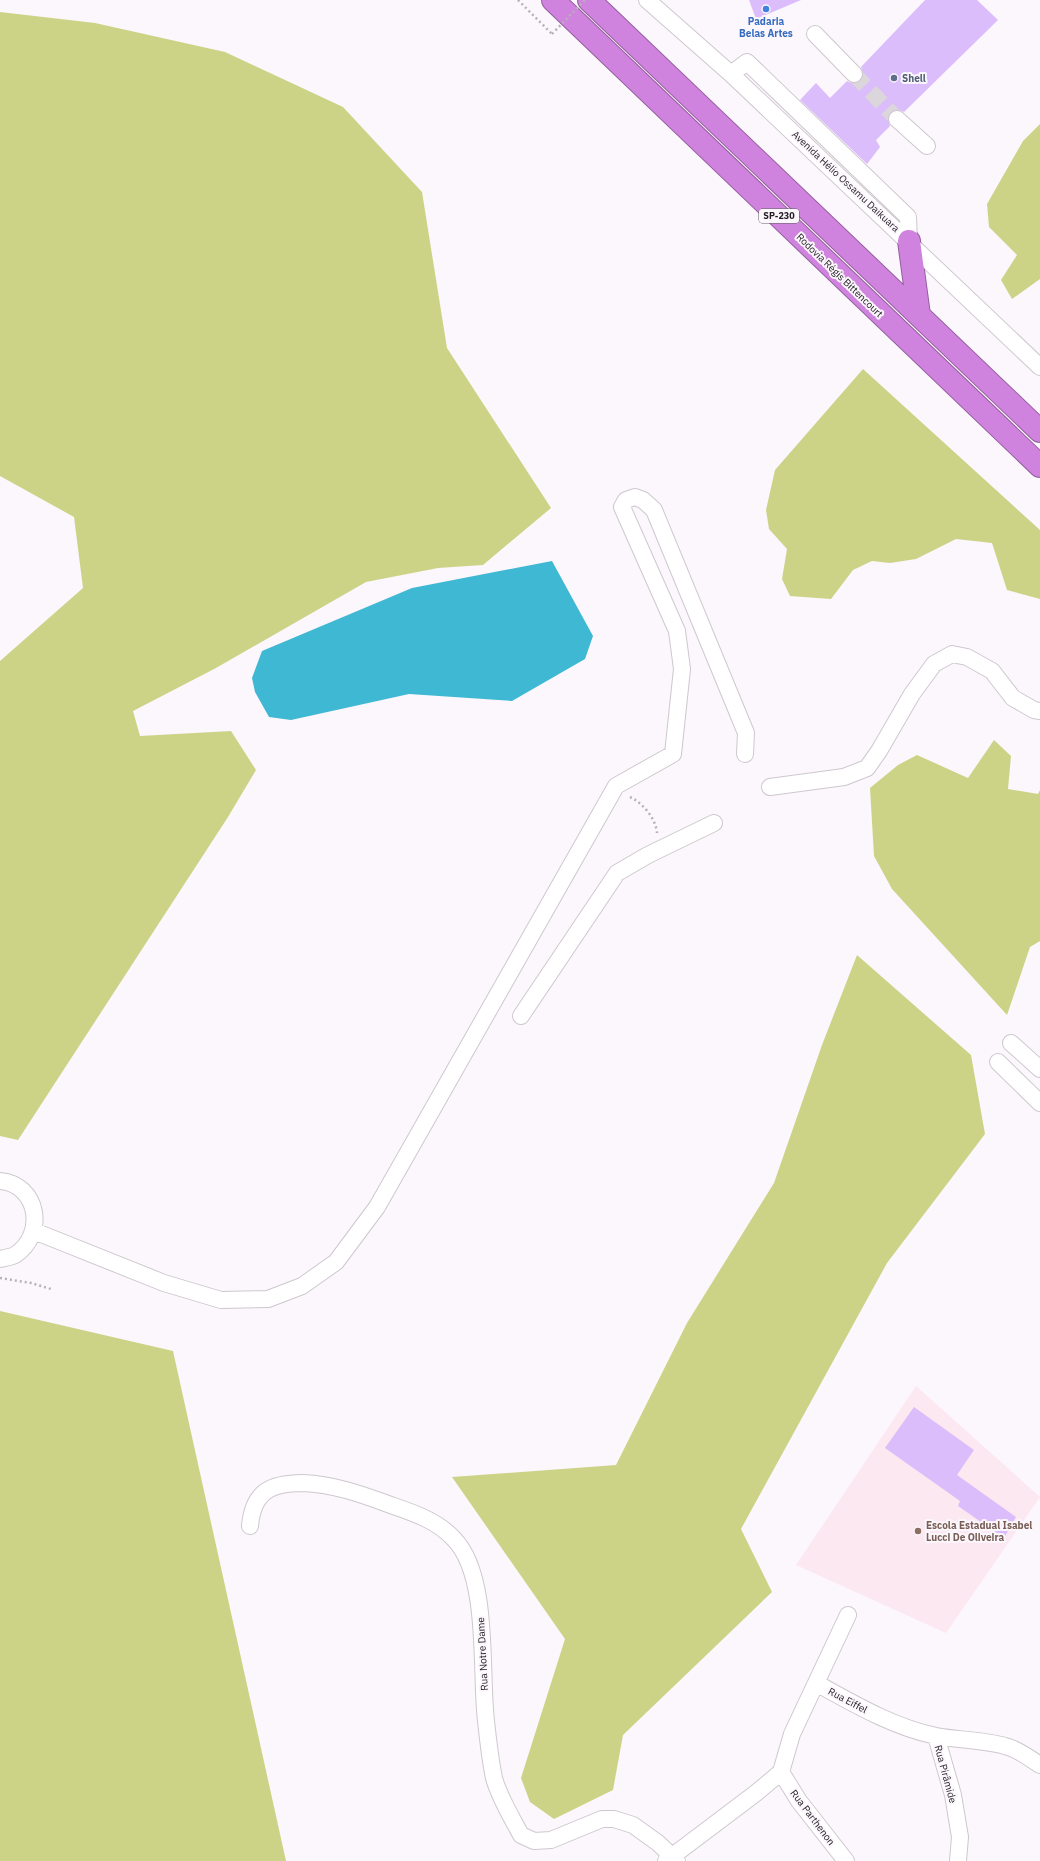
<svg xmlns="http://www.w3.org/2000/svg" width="1040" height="1861" viewBox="0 0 1040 1861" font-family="'IBM Plex Sans',sans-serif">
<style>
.education{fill:#fce8f0}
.green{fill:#cdd386}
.water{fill:#3eb8d3}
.building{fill:#dbbdfb}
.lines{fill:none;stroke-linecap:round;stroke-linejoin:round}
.minor-tunnel{stroke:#dbd5dc;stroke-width:16;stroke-dasharray:16 8;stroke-linecap:butt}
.minor-casing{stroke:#cec8ce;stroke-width:18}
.highway-casing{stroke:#925f9c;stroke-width:24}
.path{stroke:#b6b1b7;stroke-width:2.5;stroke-dasharray:2 3;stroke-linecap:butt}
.minor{stroke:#fff;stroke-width:16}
.highway{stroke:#d083de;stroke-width:22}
.path-bridge{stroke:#b6b1b7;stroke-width:2.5;stroke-dasharray:2 3;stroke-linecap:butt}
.shop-dot{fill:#3f7fe0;stroke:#fcf6fd;stroke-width:1.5}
.service-dot{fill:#5c6f8a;stroke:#fcf6fd;stroke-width:1.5}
.education-dot{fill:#8d6e63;stroke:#fcf6fd;stroke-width:1.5}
.labels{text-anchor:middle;stroke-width:4;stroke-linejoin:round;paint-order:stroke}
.shield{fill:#fcf6fd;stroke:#615e62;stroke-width:1}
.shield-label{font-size:9px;font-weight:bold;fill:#1f1d20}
.shop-label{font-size:10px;font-weight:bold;fill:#366cbe;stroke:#fcf6fd}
.service-label{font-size:10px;font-weight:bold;fill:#4e5e75;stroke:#fcf6fd;text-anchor:start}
.street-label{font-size:10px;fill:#1f1d20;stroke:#fcf6fd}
.education-label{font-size:10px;font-weight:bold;fill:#785e54;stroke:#fcf6fd;text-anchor:start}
</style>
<rect width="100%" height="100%" fill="#fcf6fd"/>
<path class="education" d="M916,1386L1040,1497L946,1633L796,1565Z"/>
<path class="green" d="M0,12L95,23L225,52L343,107L422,192L447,348L551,508L483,565L438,568L366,582L216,668L133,711L140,736L231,731L256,770L228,817L18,1140L0,1136V661L83,588L74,517L0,476Z
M1040,124V279L1012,299L1001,280L1017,255L989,227L987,204L1023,141Z
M863,369L1040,530V599L1007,590L992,543L956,539L916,559L890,563L872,561L853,570L831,599L790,596L782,579L787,549L769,529L766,510L775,470Z
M994,740L1011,756L1008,789L1038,794L1040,790V941L1030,947L1007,1015L892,889L874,856L870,788L898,765L917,755L968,778Z
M857,955L971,1055L985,1134L887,1263L741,1529L772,1592L623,1735L613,1790L554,1819L530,1802L521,1778L565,1639L452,1477L616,1465L687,1323L774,1183L822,1045Z
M0,1311L173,1351L286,1861H0Z"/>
<path class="water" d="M552,561L593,636L585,659L512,701L409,694L291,720L269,717L255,692L252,678L262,651L412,588Z"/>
<path class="building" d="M749,0H801L756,19Z
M925,0H977L998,20L904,112L899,110L890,112L888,117L890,126L876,140L880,147L867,164L800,100L816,83L830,98L847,81L852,83L860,81L863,76L861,67Z
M914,1407L974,1450L957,1475L1016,1517L1004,1538L958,1506L960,1501L885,1448Z"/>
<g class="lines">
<path class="minor-tunnel" d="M854,74L897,119"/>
<g class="minor-casing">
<path id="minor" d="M647,0L731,74L1040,367
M815,34L854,74
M731,74L747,62L908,217L909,241
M897,119L927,146
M770,787L844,777L867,768L879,751L912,694L934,664L952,654L967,657L992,671L1013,698L1034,710L1040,711
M521,1016L617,873L648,855L714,823
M1011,1043L1040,1069
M998,1062L1040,1103
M0,1181C38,1184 47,1234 15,1255C11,1257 5,1258 0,1259
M34,1231L164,1283L221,1300L268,1299L302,1286L336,1262L377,1207L616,786L673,754L682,669L677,631L622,507L626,500L635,497L643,500L654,510L746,733L745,754
M250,1526C253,1492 270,1483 303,1483C332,1484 361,1494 388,1504C411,1512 437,1520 454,1539C490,1576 480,1672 486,1721C488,1739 490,1759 494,1778C499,1797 512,1818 521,1835L534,1841L551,1840L602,1819H614L633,1825L658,1843L677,1861
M816,1683L848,1615
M936,1736L953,1795L960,1837L958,1861
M781,1772L799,1801L846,1861
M666,1861L756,1793L781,1772L792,1734L816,1683C854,1704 893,1727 936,1736C957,1740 985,1740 1005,1746C1018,1749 1029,1758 1040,1765"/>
</g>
<g class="highway-casing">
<path id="highway" d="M553,0L1040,466
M589,0L1040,431
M909,241L919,315"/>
</g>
<path class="path" d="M518,0L552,34
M630,797C643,803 656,819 657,833
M0,1278L31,1283L51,1289"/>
<use href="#minor" class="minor"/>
<use href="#highway" class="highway"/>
<path class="path-bridge" d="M552,34L585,0"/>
</g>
<circle class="shop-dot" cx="766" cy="9" r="4"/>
<circle class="service-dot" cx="894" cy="78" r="4"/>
<circle class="education-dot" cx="918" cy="1531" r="4"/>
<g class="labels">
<rect class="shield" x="759" y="209" width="40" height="14" rx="3"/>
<g class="shield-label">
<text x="779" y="219">SP-230</text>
</g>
<g class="shop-label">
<text x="766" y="25">Padaria<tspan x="766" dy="12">Belas Artes</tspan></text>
</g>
<g class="service-label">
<text x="902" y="82">Shell</text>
</g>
<g class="street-label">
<text transform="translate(846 181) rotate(43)" y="4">Avenida Hélio Ossamu Daikuara</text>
<text transform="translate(840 275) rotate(44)" y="4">Rodovia Régis Bittencourt</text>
<text transform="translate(482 1654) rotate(-93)" y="4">Rua Notre Dame</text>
<text transform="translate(848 1700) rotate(28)" y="4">Rua Eiffel</text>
<text transform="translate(946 1774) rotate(75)" y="4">Rua Pirâmide</text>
<text transform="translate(813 1817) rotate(53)" y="4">Rua Parthenon</text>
</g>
<g class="education-label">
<text x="926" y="1529">Escola Estadual Isabel<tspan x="926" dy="12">Lucci De Oliveira</tspan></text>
</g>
</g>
</svg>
